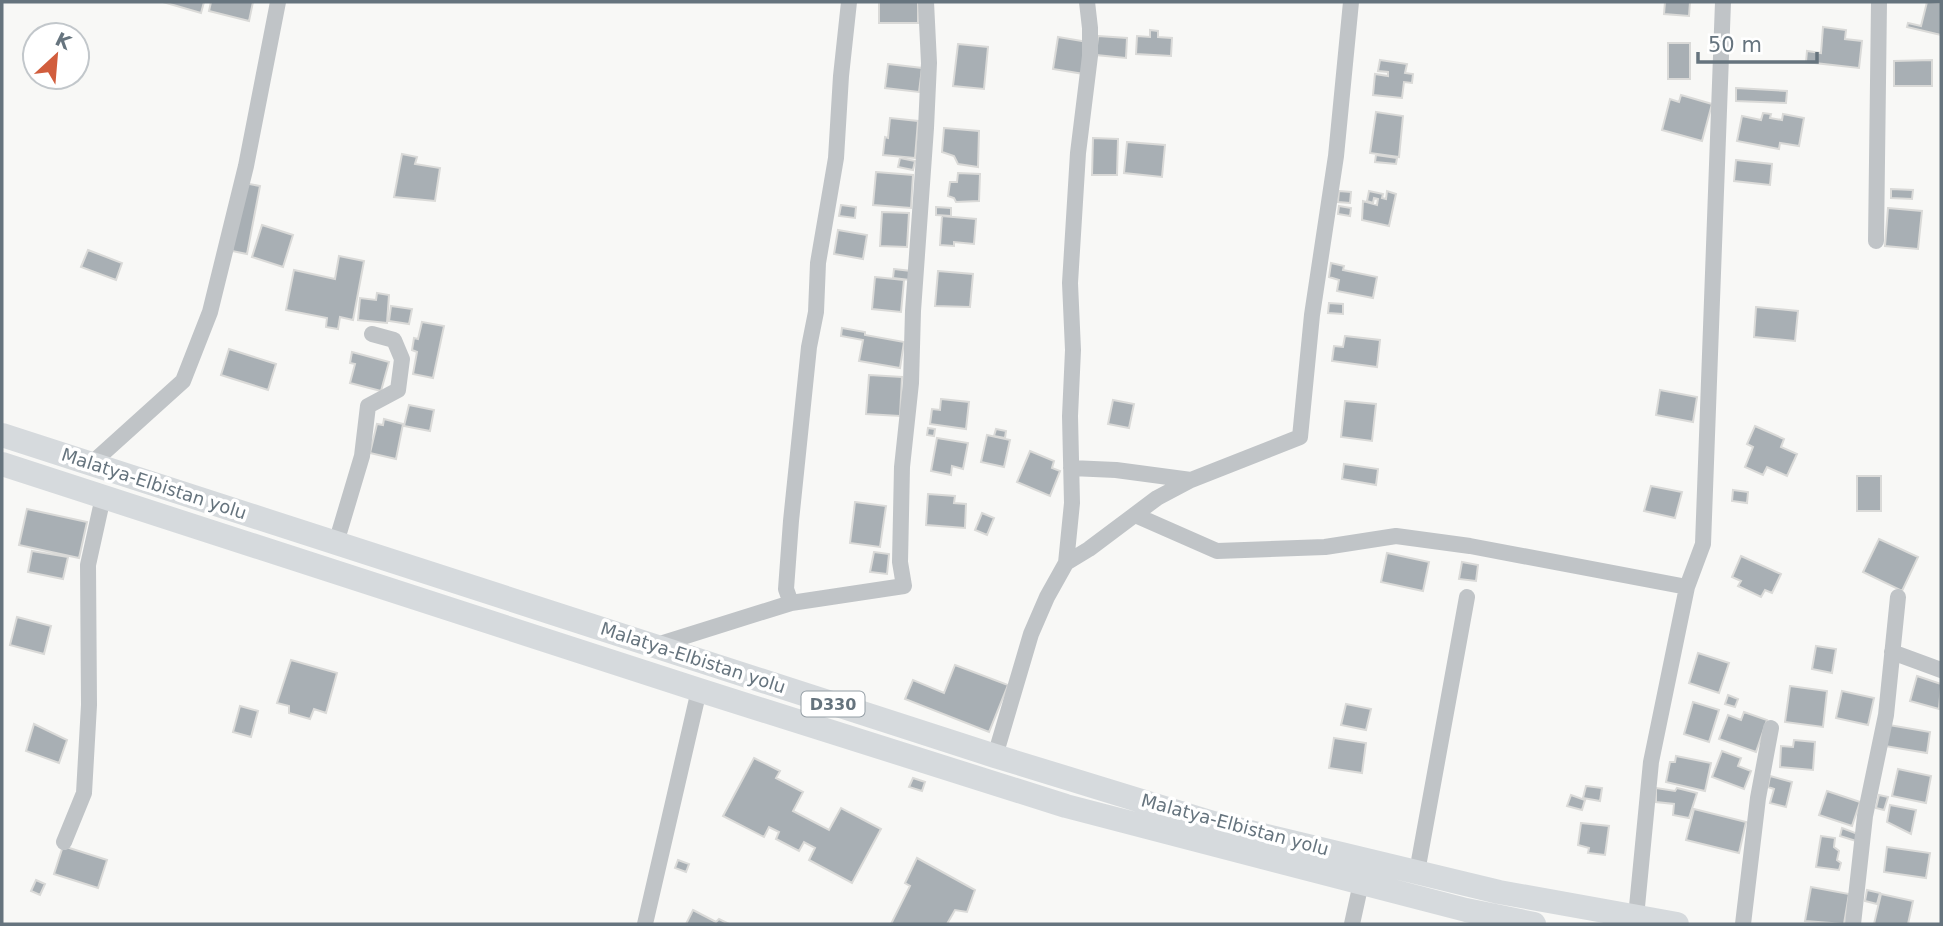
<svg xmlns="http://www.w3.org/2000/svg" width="1943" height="926" viewBox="0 0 1943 926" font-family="'DejaVu Sans',sans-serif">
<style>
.building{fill:#a8afb4;stroke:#dadad8;stroke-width:2}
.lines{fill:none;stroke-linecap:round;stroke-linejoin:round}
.minor{stroke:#c0c4c7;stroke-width:16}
.primary{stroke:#d6dadd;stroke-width:24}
.labels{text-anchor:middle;stroke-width:7;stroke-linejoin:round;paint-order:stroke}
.shield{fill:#fff;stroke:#949ea5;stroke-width:2}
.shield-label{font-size:16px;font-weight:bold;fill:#66747e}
.street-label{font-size:18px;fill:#66747e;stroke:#fff}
</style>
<rect width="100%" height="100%" fill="#f8f8f6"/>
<path class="building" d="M163,2H204L201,13Z
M211,2H253L249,21L209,11Z
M879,2H918V23H879Z
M1665,2H1690L1689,16L1664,14Z
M1927,2L1941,3V35L1907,27L1908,23L1921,26Z
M1823,27L1846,30L1845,39L1862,41L1859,68L1806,62L1807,51L1821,53Z
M1150,30L1158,31V37L1172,38L1171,56L1136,54L1137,36L1150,37Z
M1098,36L1127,38L1126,58L1096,55Z
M1058,37L1088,42L1084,74L1053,69Z
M1668,43H1690V79H1668Z
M958,44L988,47L984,89L953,86Z
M1380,60L1407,64L1405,73L1413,74L1412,83L1404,82L1402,98L1373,95L1375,74L1388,76V72L1378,71Z
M1932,60V86H1894V61Z
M888,64L922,68L919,92L885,88Z
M1736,88L1787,91L1786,103L1736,101Z
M1681,95L1712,104L1702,141L1662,130L1670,99L1679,102Z
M1376,112L1403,116L1399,157L1370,153Z
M1763,113L1771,114L1770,118L1782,120L1783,114L1804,118L1799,146L1780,143L1779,149L1737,141L1742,116L1761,120Z
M890,118L918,121L915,158L883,155L885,137L888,138Z
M944,128L979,131L978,167L958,164L954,156L942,152Z
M1093,138L1118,139L1117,175H1092Z
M1127,142L1165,145L1162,177L1124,173Z
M402,154L417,157L415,164L440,168L435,201L394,197Z
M1376,155L1397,158L1396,164L1375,162Z
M900,158L915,161L913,170L898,167Z
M1736,160L1772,164L1770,185L1734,181Z
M876,172L913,175L911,208L873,205Z
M958,173L980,174L979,201L956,202L954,198L948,196L950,182H957Z
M244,183L260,186L247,254L232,251Z
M1891,189L1913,190L1912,199L1891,198Z
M1339,191L1351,192L1350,203L1338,202Z
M1369,191L1383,194L1382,198L1386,199L1387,191L1396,194L1389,226L1362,220L1363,201L1377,205L1378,199L1374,198L1373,203L1367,201Z
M841,205L856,207L855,218L839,216Z
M1339,206L1351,208L1350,216L1338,214Z
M936,207L951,208V216L936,215Z
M1888,208L1922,211L1918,249L1885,246Z
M882,212L909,213L907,247L880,246Z
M942,216L976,219L974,244L954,242V246L940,245Z
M262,225L293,235L283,267L252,257Z
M838,230L867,235L863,259L834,254Z
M88,250L122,263L116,280L81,267Z
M339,256L364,261L353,320L340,317L338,329L326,327L327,318L286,310L294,270L335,279Z
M1331,263L1344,266L1343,270L1377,277L1373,298L1337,291L1339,280L1329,277Z
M894,269L911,271L910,280L893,278Z
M938,271L973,274L970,307L935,306Z
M875,277L904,280L901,312L872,309Z
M377,293L389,295L387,323L358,320L360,298L376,300Z
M1329,303L1343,304V314L1328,313Z
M391,306L412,309L409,324L389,321Z
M1756,307L1798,311L1795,341L1754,337Z
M422,322L444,326L433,378L413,374L417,352L412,350L414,338L418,339Z
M842,328L865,332V335L904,342L900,368L859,361L863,340L841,336Z
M1345,336L1380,340L1377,367L1332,361L1334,346L1343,347Z
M229,349L276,364L268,390L221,375Z
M352,352L389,362L381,391L350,383L355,364L350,363Z
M869,375L902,377L900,416L866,414Z
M1660,390L1697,397L1693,422L1656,415Z
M941,399L969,402L966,429L930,424L932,409L940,410Z
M1113,400L1134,404L1129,428L1108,424Z
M1345,401L1376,404L1372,441L1341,437Z
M409,405L434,410L430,431L404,426Z
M384,419L403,424L396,459L370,453L377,424L383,425Z
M1755,426L1784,439L1781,447L1797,454L1787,476L1767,467L1763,475L1745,467L1753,447L1747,444Z
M928,428L935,429L934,436L927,435Z
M996,429L1006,431L1005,438L994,436Z
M987,435L1010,440L1004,467L981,462Z
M937,438L968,443L963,469L952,466L951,475L931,471Z
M1030,451L1054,461L1052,468L1060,471L1050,496L1017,482Z
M1344,464L1378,469L1376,485L1342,479Z
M1857,476H1881V511H1857Z
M1651,486L1682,492L1675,518L1644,511Z
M1733,490L1748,492L1747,503L1732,501Z
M928,494L955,496L954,503L966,504L965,528L926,525Z
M855,502L886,506L880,547L850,543Z
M27,509L87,522L79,558L19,545Z
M982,513L994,518L987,535L975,530Z
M1879,539L1918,557L1902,591L1863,572Z
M32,551L68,557L63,579L28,572Z
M874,552L889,554L887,574L870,572Z
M1387,553L1429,562L1423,591L1381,582Z
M1741,556L1781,574L1772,593L1765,590L1761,597L1738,586L1741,581L1732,577Z
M1462,562L1478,565L1476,581L1459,579Z
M17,617L51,626L44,654L10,645Z
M1816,646L1836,649L1832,673L1812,669Z
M1698,653L1729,663L1719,693L1689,683Z
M291,660L337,673L326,713L314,709L310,719L289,713V706L277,703Z
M955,665L1008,685L989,732L905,699L913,680L944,693Z
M1917,676L1941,684L1939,709L1910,701Z
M1790,686L1827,691L1823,727L1785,722Z
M1842,691L1874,698L1868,725L1836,718Z
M1728,695L1738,699L1735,707L1725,704Z
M1693,702L1719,710L1709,742L1684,734Z
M1346,704L1371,709L1366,730L1341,725Z
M240,706L258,711L251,737L233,732Z
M1744,712L1767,720L1756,752L1719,739L1728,715L1741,720Z
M34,724L67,740L59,763L26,751Z
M1889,725L1930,732L1927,753L1885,746Z
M1334,738L1366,743L1362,773L1329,768Z
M1794,740L1815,742L1813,770L1780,767L1781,746L1793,747Z
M1722,751L1741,758L1738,766L1751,771L1744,789L1712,777Z
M1676,756L1711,763L1705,791L1666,782L1670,762H1675Z
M754,758L780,771L776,778L803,792L793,811L829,830L841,808L881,829L852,883L809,860L815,848L804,842L799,851L776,839L779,832L769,827L764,837L723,816Z
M1898,769L1931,776L1926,803L1892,796Z
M1770,776L1792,782L1786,807L1770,803L1774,789L1768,787Z
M913,778L925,782L922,791L909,787Z
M1586,786L1602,788L1600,801L1583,798Z
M1656,788L1675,791L1677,788L1697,793L1689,818L1673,815L1674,804L1656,802Z
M1827,791L1860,802L1852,826L1819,815Z
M1571,795L1585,800L1582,810L1567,806Z
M1879,795L1888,797L1884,810L1876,808Z
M1890,805L1916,810L1911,834L1887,822Z
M1694,809L1746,822L1739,853L1686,840Z
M1581,823L1609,826L1605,855L1588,853L1589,848L1578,845Z
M1842,828L1858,834L1856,841L1840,836Z
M1821,836L1835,838L1834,847L1839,851L1837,860L1841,863L1839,870L1816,867Z
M63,846L107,860L98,888L54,874Z
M1887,847L1930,853L1926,878L1884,872Z
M917,858L975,890L967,912L955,910L947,924H891L910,886L905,883Z
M678,860L689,864L686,872L675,868Z
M36,880L45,884L40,895L31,891Z
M1811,887L1849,894L1844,924L1805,921Z
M1867,890L1880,893L1877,904L1865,901Z
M1881,894L1913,901L1908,924H1874Z
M693,910L716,922L719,919L729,924H686Z"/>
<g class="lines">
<path class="minor" d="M1876,241L1879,2
M91,464L183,381L210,312L246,166L278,2
M1071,468L1116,470L1191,480
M1135,515L1217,551L1325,547L1396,536L1470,546L1687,587
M336,543L362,456L368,406L398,390L402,359L394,340L372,334
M1066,563L1072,503L1070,416L1073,350L1070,283L1078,153L1090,56V28L1087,2
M791,603L786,589L791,521L809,347L816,312L818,263L836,158L841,76L849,2
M657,645L791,603L904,586L900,562L902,467L911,383L913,311L926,128L929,63L926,2
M1892,652L1941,670
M995,756L1031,634L1047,597L1066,563L1089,549L1157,498L1191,480L1300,437L1312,315L1336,156L1351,2
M64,842L84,793L89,705L88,565L103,497
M1417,872L1467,597
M1636,917L1651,762L1687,587L1703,544L1723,2
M645,924L699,690
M1352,924L1361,883
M1743,924L1758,798L1771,728
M1853,924L1865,816L1886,715L1898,597"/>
<path class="primary" d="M2,435L995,756L1213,823L1499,892L1677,924
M2,464L699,690L1066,806L1466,910L1534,924"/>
</g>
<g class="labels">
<rect class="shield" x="801.5" y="691.5" width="63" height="25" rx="5"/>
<g class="shield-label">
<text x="833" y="710">D330</text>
</g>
<g class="street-label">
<text transform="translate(154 484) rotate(18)" y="6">Malatya-Elbistan yolu</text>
<text transform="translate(693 658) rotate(18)" y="6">Malatya-Elbistan yolu</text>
<text transform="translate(1235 825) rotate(15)" y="6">Malatya-Elbistan yolu</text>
</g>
</g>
<rect width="1943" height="926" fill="none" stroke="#66747e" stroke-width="7"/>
<g transform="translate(56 56) rotate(26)"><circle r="33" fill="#ffffff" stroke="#c2c7cb" stroke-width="2"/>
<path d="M0-5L12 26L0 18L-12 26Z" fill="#d15d3d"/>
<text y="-10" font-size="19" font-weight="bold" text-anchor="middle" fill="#66747e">K</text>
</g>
<path d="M1698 52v10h119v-10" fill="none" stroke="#66747e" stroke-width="3.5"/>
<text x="1708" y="52" font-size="21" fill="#66747e" stroke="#ffffff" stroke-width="5" paint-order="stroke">50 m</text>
</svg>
